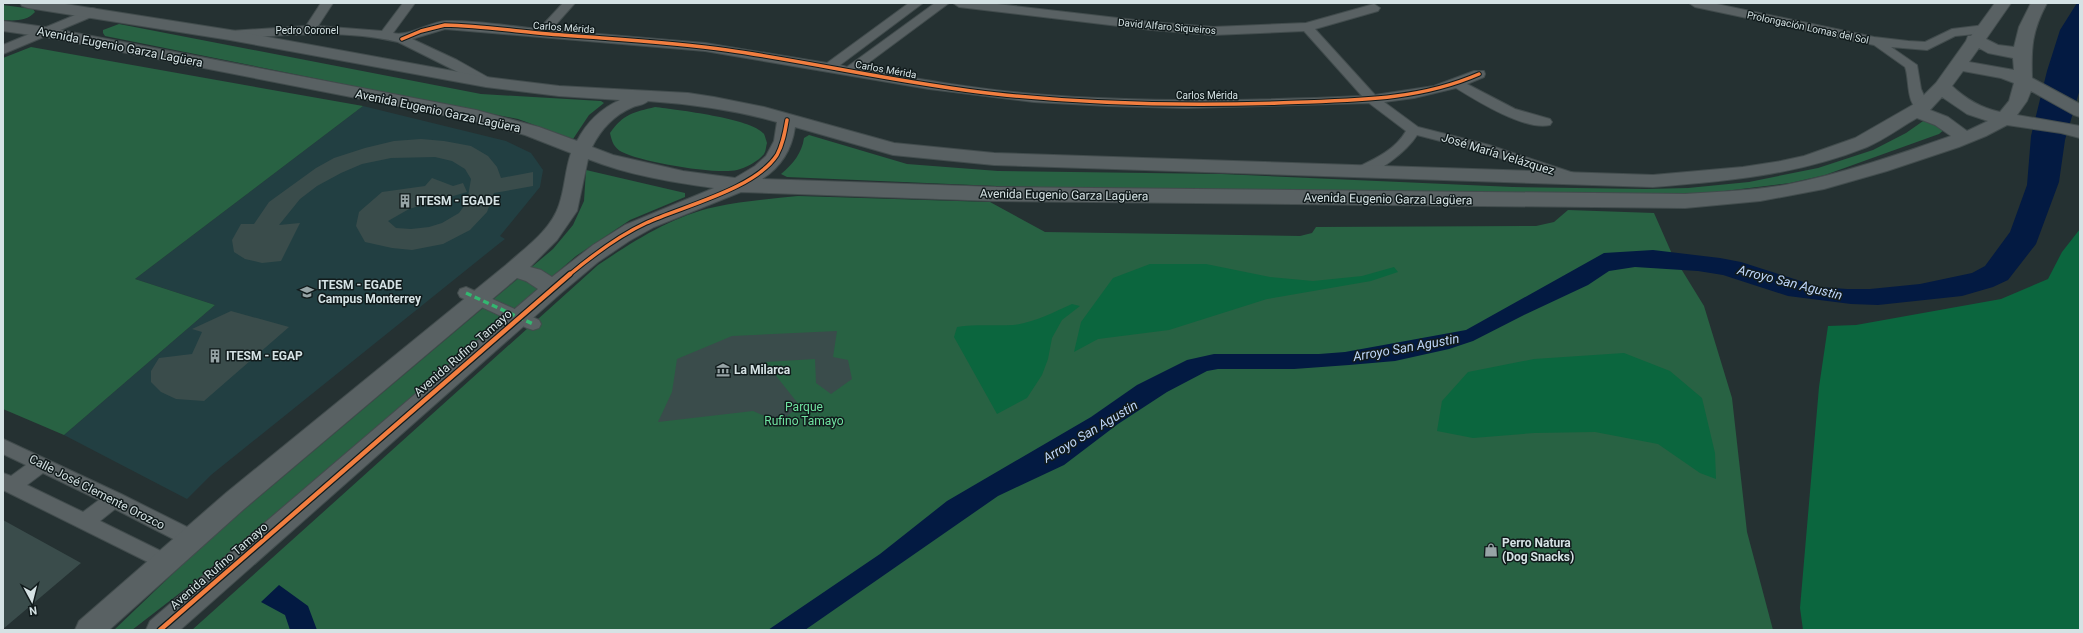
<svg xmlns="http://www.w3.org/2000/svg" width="2083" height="633" viewBox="0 0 2083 633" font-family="Roboto,sans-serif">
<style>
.built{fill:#223f42}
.green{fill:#286243}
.forest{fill:#0b663e}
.water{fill:#031a42}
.building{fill:#3a4c4b}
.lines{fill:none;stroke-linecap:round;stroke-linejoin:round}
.street-casing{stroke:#424c4d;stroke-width:2}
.secondary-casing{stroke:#424c4d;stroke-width:2}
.street{fill:#596163;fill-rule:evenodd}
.secondary{fill:#596163;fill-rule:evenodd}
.quiet{stroke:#33b770;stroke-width:3.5;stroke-dasharray:6 3.5;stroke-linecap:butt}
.cycleway-far1-casing{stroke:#111b1c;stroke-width:5.5}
.cycleway-casing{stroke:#111b1c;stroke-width:7}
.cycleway-far1{stroke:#f27e40;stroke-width:3.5}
.cycleway{stroke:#f27e40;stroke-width:4.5}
.labels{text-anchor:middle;stroke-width:3;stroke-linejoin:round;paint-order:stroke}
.far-street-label{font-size:10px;fill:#d5e2e4;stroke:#111b1c}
.street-label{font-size:12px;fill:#d5e2e4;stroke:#111b1c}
.poi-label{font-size:12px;font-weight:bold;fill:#d5e2e4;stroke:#111b1c;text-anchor:start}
.park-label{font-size:12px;fill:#70e3a1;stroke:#111b1c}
.water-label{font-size:13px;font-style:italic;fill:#bed6fa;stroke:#111b1c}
</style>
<rect width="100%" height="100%" fill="#253132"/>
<path class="built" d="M363,106L506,141L531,153L536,160L543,170L540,187L500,236L505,239L496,246L211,475L187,499L64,435L215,305L135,279Z"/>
<path class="green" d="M3,5L33,9L35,12C27,21 15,21 3,20Z
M119,24L481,94L601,101L604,103L589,115L573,139L518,119L105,36L103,33V30Z
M31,47L363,106L135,279L215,305L64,435L3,409V58Z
M655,107C677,110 751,118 764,134C765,136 766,140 767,143C766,146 766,151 764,154C759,161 745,168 737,170C717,175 641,162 622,152C614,148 612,142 610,133C623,114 634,112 655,107Z
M1926,119L1945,129L1939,134L1825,175L1790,183L1692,195L1140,189L996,186L787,177L781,174C793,164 802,153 804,138L809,135L907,164L998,171L1222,174L1513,187L1646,189L1688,188L1749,182L1818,168L1873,150L1906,133Z
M586,170L685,193V197L630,220L576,256L233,552L132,630H114L207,541L553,249L573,225L584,201Z
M798,196L990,202L1045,232L1300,236L1312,233L1316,227L1536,226L1554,222L1568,210L1654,213L1672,254L1704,306L1732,398L1747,532L1773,630H192L598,265C634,241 672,216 715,207C742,201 770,199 798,196Z"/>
<path class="forest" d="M2080,229V630H1803L1800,608L1819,387L1828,326L1856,325L2001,299L2048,279L2062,252Z
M1150,264H1206L1270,277L1313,281L1362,276L1394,267L1398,272L1371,281L1267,299L1169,330L1098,339L1074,352L1081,322L1113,278Z
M1072,304L1080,306L1062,320L1052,338L1048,359L1042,375L1027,398L997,414L954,337L957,327C976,324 994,326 1013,325C1033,323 1054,312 1072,304Z
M1624,353L1670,371L1702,398L1715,453L1716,479L1700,473L1658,444L1595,432L1534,433L1473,438L1437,431L1442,401L1468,372L1534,359Z"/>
<path class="water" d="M2077,3H2080V89L2065,140L2059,182L2036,244L2008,280L1993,287L1962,296L1878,305L1851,304L1788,296L1723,275L1698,271L1635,267L1609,271L1588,285L1524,315L1473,341L1449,349L1395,361L1349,365L1294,369H1218L1207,371L1167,392L1118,424L1064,465L998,496L805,630H768L880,554L947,501L1091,417L1137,385L1187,360L1214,354H1319L1345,352L1466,330L1604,253L1653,250L1720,258L1741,262L1819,287L1847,289H1870L1920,284L1972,273L1985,266L2010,232L2027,185L2031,136L2047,71L2060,30Z
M279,585L308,606L317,630H290L285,615L261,602Z"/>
<path class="building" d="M421,139L444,141L471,146L488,156L497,167L501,178L533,172V186L494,193L487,212L470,230L443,244L412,250L392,248L365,242L356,226L359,212L382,192L425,186L432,178L453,186L463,183L467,192L409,209L388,221L396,228L411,229L429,227L442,223L459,213L467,202L471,179L465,169L452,161L435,157L391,158L362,164L341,173L317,186L300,199L279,225L300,223L281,261L262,263L245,259L234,252L232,240L241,224H254L269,202L316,168L334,158L365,148L394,141Z
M231,311L289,327L204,401L176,399L161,392L151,382V371L159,358L192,354L202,332L192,329Z
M837,331L833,357L848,360L852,379L831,394L816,383L815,359L765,362L800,406L779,422L753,411L658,422L672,392L677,359L732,336Z
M3,520L81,563L3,629Z"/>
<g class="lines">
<g class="street-casing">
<path id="street" d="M321,3H333L318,26L382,31L403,3H415L393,33C409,37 429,22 446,21C476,20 508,26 539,29L563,3H575L551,30L705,43L827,63L909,3H923L840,65L847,67L935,3H949L860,69C918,79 976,89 1034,94C1143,103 1253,101 1362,96L1304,31L1213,35L1152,30L959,7L953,3H989L1152,22L1213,27L1306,23L1374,4L1380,8L1378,11L1315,29L1375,95L1434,86L1474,71H1484L1485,74L1484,77L1467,84L1515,109L1550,119L1552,122L1550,125C1525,131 1477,101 1456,88L1414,98L1384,102L1418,127L1489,145L1583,176L1585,179L1583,182L1578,184L1479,151L1417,135C1408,150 1374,179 1356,174L1354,171L1356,168C1375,159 1395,150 1406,131L1369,103L1186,108L1109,106L1034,102L929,89L705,51L445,29L412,39L457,60L491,79L492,82L486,86L398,42C343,29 286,35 230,39L224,35L230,31L306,26Z
M1689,3H1712L1874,37L1908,41L1925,42L1952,29L1985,25L1991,29L1985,33L1955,36L1927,50L1891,47L1917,65L1921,89L1929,107L1922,111C1905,107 1910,79 1905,67L1874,45L1695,7Z
M92,8L96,9L98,12L96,15L3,54V45Z
M466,287L539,320L541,324L539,328L533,330L527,328L460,297L458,293L460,289Z
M3,439L121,494L199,533L201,539L199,545L192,547L185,545L115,509L100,521L171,556L174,562L171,568L164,570L3,490V473L11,476L26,465L3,454ZM43,473L99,500L83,512L27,485Z"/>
</g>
<g class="secondary-casing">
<path id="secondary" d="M20,3H59L230,30L486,77L559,86L688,93L714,97L764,107L894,143L994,153L1653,175L1743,167L1781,161L1804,156L1855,138L1916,103L1936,83L1966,41L1968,36H1971L1995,3H2011L1986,39L1998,45L2014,47L2019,27L2031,3H2047C2032,31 2031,47 2032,78L2080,104V117L2074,115L2031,91L2027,101L2017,115L2080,126V138L2061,133L2007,125L1986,136L1959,147L1887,171L1824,189L1760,201L1685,208L996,201L741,192L654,227L629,241L598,262L561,293L180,630H146L150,621L538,289L526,281L517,278L244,509L109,630H75L79,621L226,493L506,265C525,248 551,230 559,205C565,188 565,170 571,153L525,135L474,121L45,37L3,31V21L45,27L476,110L539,127L577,141C587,122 600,109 620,100L559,96L486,87L230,40L28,8L22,6ZM1979,48L1988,53L2013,58L2014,70L1969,62ZM1963,71L2001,78L2014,83L2009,101L2000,112C1981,108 1966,99 1952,86ZM1942,97L1967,114L1988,121L1967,131L1948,117L1930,110ZM648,101C692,104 734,110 777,122L774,141L766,156L755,166L735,178L683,171L613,155L592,147C601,129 614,115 633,107C638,105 644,105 648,101ZM1917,118L1935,125L1951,136C1897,155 1841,174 1785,185C1752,191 1718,192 1685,194L996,187L762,179C781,167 792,149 795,127L893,155L994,165L1653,187C1728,181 1797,175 1867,147C1884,140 1901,127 1917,118ZM588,159C628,175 672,182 714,188L625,225L593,245L552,277L541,270L530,267L557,240L577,211Z"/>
</g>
<use href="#street" class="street"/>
<use href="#secondary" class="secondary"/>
<path class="quiet" d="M466,293L533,324"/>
<g class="cycleway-far1-casing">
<path id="cycleway-far1" d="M402,39L421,31L445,25C480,26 515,31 549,34C609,39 668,41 727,50C817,63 905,84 996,94C1089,104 1184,106 1278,103C1347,100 1415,102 1479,74
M569,275C593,255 618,236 646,223C683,206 755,189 777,155C783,144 785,132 787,120"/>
</g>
<g class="cycleway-casing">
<path id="cycleway" d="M160,630L570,274"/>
</g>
<use href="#cycleway-far1" class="cycleway-far1"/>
<use href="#cycleway" class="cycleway"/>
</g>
<defs>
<g id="building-bare" transform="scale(1.08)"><path d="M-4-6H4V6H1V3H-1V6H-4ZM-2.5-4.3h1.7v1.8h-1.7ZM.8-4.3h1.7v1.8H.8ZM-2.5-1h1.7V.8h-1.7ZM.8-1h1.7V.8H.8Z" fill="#97a4a6" stroke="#111b1c" stroke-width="2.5" paint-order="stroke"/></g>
<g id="university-bare" transform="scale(1.08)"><path d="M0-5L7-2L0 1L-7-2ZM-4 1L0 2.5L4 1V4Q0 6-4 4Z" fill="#97a4a6" stroke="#111b1c" stroke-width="2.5" paint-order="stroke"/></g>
<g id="museum-bare" transform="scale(1.08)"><path d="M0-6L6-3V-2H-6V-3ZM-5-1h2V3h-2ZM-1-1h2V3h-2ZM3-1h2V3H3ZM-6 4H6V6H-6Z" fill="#97a4a6" stroke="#111b1c" stroke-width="2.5" paint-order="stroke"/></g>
<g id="shop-bare" transform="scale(1.08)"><path d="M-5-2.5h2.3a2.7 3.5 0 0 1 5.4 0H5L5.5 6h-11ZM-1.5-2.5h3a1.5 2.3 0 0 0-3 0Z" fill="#97a4a6" stroke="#111b1c" stroke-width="2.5" paint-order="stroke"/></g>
</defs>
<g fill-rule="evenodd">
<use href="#building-bare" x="405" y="201"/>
<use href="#university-bare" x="307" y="292"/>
<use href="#building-bare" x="215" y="356"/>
<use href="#museum-bare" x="723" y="370"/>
<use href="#shop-bare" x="1491" y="550"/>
</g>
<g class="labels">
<g class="far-street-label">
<text transform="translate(1167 26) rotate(5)" y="4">David Alfaro Siqueiros</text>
<text transform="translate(564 27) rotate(4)" y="4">Carlos Mérida</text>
<text transform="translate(1808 27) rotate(12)" y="4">Prolongación Lomas del Sol</text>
<text x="307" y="34">Pedro Coronel</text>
<text transform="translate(886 69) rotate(10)" y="4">Carlos Mérida</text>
<text x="1207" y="99">Carlos Mérida</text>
</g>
<g class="street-label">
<text transform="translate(120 47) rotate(11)" y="4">Avenida Eugenio Garza Lagüera</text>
<text transform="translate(438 111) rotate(12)" y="4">Avenida Eugenio Garza Lagüera</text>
<text transform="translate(1498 154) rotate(17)" y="4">José María Velázquez</text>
<text transform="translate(1064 195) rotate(1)" y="4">Avenida Eugenio Garza Lagüera</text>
<text transform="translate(1388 199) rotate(1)" y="4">Avenida Eugenio Garza Lagüera</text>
<text transform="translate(463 353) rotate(-41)" y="4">Avenida Rufino Tamayo</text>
<text transform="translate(97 492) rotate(27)" y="4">Calle José Clemente Orozco</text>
<text transform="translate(219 566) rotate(-41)" y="4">Avenida Rufino Tamayo</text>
</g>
<g class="poi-label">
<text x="416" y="205">ITESM - EGADE</text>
<text x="318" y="289">ITESM - EGADE<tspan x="318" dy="14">Campus Monterrey</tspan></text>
<text x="226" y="360">ITESM - EGAP</text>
<text x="734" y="374">La Milarca</text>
<text x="1502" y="547">Perro Natura<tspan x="1502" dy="14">(Dog Snacks)</tspan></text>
</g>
<g class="park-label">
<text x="804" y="411">Parque<tspan x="804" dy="14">Rufino Tamayo</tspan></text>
</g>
<g class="water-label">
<text transform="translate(1790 282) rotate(14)" y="5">Arroyo San Agustin</text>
<text transform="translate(1406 347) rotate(-10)" y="5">Arroyo San Agustin</text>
<text transform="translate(1090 431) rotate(-31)" y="5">Arroyo San Agustin</text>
</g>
</g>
<rect width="2083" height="633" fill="none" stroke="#d5e2e4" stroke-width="8"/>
<g transform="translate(32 601) rotate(173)" stroke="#111b1c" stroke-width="3" paint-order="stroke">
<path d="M0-3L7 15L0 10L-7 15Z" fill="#d5e2e4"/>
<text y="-6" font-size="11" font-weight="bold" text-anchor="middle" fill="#d5e2e4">N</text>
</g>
</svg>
